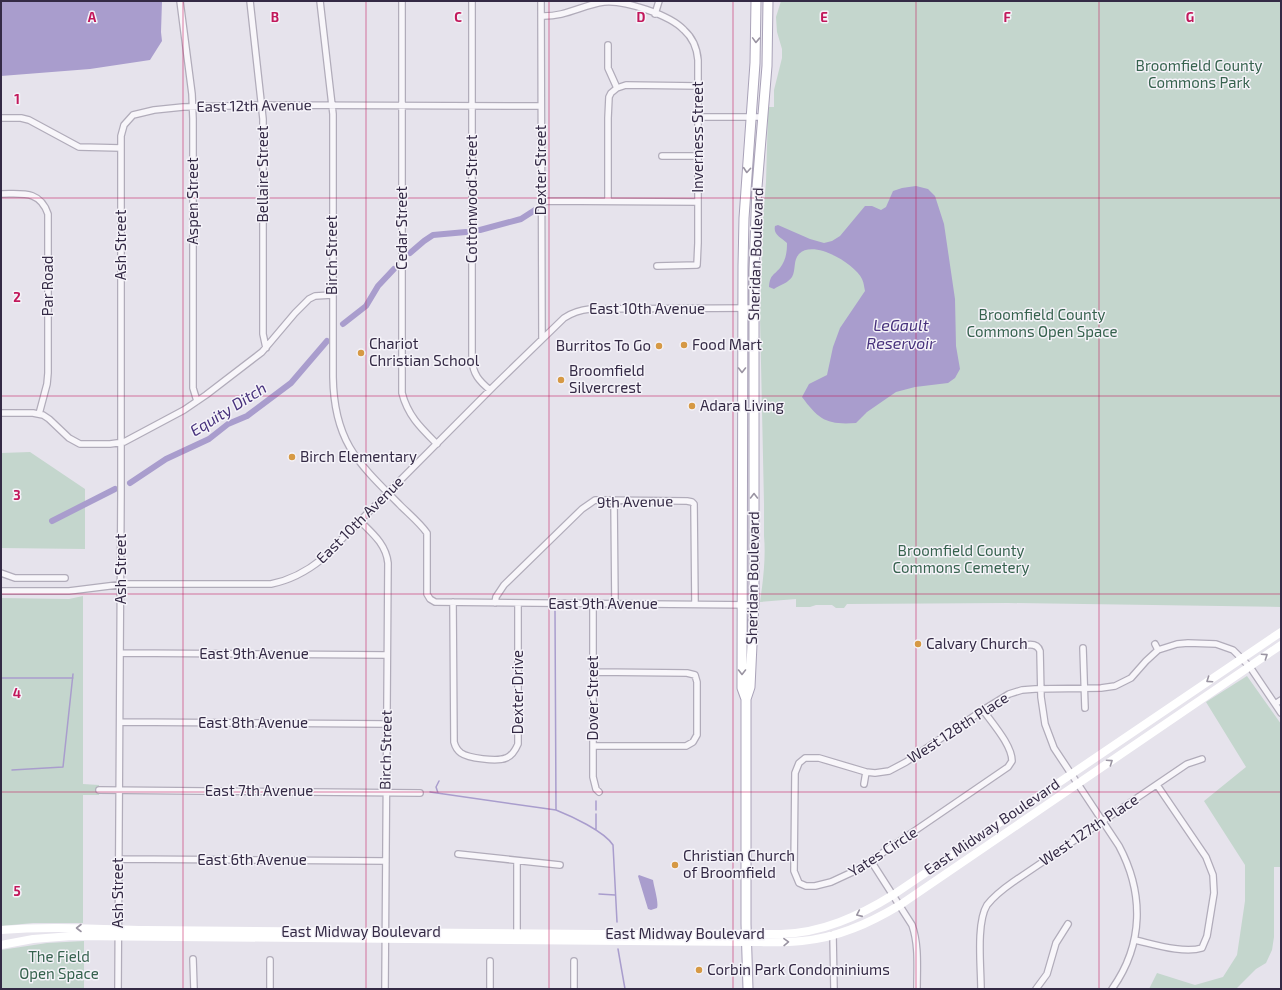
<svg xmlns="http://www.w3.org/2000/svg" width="1282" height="990" viewBox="0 0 1282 990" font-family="'Exo 2',sans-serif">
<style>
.green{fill:#c4d6cd}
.water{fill:#a99dcd}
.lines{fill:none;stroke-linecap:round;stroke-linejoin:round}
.stream{stroke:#a99dcd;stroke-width:1.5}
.canal{stroke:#a99dcd;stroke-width:6}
.minor-casing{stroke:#b1acba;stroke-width:8}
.primary-casing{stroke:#a9a2b8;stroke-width:11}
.minor{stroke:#f8f6fa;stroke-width:5.5}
.secondary{stroke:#fff;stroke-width:8}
.primary{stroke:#fff;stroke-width:9}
.oneway{stroke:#9a94a2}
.grid{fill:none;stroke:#c2185b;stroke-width:1;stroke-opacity:0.55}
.poi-dot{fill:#d69944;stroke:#f5f3f9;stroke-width:1.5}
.labels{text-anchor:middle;stroke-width:3;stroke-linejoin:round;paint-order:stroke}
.park-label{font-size:15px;fill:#36624e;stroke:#f5f3f9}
.street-label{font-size:15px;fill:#342a45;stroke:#f5f3f9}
.poi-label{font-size:15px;fill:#342a45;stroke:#f5f3f9;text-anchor:start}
.water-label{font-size:16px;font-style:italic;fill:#47317c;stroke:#f5f3f9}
.grid-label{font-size:13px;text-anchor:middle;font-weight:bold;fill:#c2185b;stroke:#f5f3f9;stroke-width:3;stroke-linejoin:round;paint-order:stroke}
</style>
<rect width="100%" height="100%" fill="#e6e3ec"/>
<path class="green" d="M781,1H1281V607L1008,603L847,604L844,608H836L832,605H816L810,607H796V599L760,602C763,581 766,558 764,536C764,525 764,515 764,504L760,316L763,219L766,182L768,112L769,107H774V90L782,58V49L777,32L776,17Z
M30,452L85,489V549L1,548V453Z
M83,596V784L99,785V795H83V923H33L1,926V598L69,599Z
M1247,676L1281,724V867H1274V937L1272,950L1266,963L1256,969L1236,989H1149L1157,973L1195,985L1223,977L1237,955L1245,901V865L1204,801L1246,767L1206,702Z
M84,941V989H1V950L47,943Z"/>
<path class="water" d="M1,1H162L161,32L162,41L150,60L90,69L1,76Z
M916,186L928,189L935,196L944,224L955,299L956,346L960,369L955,378L948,383L915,387L896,392L867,412L856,423C827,425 819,420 802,397L809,384L827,375L833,347L840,328L865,291C864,287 864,283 862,279C855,264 814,239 799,254C793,260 796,270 792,277C788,283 780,285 774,289L769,287C770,275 773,276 780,268C786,260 787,252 787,243C781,237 773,235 775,226L778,225L810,239L824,243L832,241L840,236L865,206H872L881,210L886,207L893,191L902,188Z
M639,875L653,880C654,887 659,903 657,908L651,910L648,909L638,876Z"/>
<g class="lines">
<path class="stream" d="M555,611L556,810
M1,678H73
M12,770L63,767L73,674
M430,792L556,810C571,816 604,831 613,845L617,922
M438,793L436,787L439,781
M596,810V801
M596,830V814
M599,894L615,895
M618,949L625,989"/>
<path class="canal" d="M480,230L521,219L535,210
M410,253L424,241L433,235L466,232
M343,324L366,306L378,286L394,269
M130,483L166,459L209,439L228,424L247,416L291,383L327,341
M52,521L115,489"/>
<g class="minor-casing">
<path id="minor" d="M180,1L192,94L193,119V388L197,401
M250,1L263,119V334L266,348
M320,1L333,114V377C334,441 357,462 400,505C409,514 420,523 427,533V594L430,599L435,602L754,605
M402,1V393C408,416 421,428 437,444
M472,1V360C473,374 479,381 490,390
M541,1L542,339
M655,14L659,1
M541,16C566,17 582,5 604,2C625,0 670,15 684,30C693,38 697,48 698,60V243L697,265L657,266
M608,45V68L617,88
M698,117H763
M1,118H21L29,120L79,147L121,148
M662,156H698
M1,194C22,194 40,190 48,214V373L47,384L39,414
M541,201L698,202
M608,201V118L609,97L611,93L617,88L626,85L699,86
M1,413H33L43,415L49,419L69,438L80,444H110L124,442L184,410L206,395L262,352L295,313L309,299L315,296L332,295
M614,500L615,604
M360,521C372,533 386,544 388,563L385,989
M1,573L15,578H65
M1,591H69L125,584H271C291,580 306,572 322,559L494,386L564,318C573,312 580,310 590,309L754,308
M453,602L454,742C455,746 457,750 461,753C468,758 497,762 506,758C512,756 515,751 518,744V603
M495,603L496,597L504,585L582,509L595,500L687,501L692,502L694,504L695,604
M593,604V777L596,789L599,792
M1155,644L1158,650
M1026,645C1032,644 1038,645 1040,651L1041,697L1045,724L1054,748L1119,846C1144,893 1144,944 1112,989
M1083,648L1085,708
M120,653L387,655
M593,672L687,673L695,675L697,682V735L693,742L686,746H593
M1275,704L1281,700
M983,710C992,723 1012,745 1012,761L1008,767L859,869L831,882L815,886H806L799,883L794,871L795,773L799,763L805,758H819L866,772L875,773L889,771L906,762L983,710L1009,694L1022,690L1035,689L1101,688L1115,686L1131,678L1146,661L1158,650L1177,644L1188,643L1216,644L1233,650L1250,667L1281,713
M120,722L387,724
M864,784L866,772
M99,790L420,793
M458,854L560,865
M118,859L386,861
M871,861L912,925C919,945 917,967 917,989
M833,935L834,989
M517,937V861
M1135,940C1153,944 1184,954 1202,948L1207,936L1214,893L1213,875L1206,857L1157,785
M193,959L194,989
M270,960V989
M490,961V989
M574,961V989
M118,989L121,493V136L124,125L133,115L154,110L183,107L262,105L541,106
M981,989C981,967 976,923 987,905C994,896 1003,889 1013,882L1187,764L1202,759
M1036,989L1047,974L1056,943L1068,924"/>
</g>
<g class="primary-casing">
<path id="primary" d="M746,699L750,687L754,602V271L757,187L767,66L768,1
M748,989L746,924V699L742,688L743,266L744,218L755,63L756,1"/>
</g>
<use href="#minor" class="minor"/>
<path class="secondary" d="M1,930C49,926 97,929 145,930L598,934H781C822,933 859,916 893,895L1281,632
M1,945L33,939L72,936L747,942C765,942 784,943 802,941C838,938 870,923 900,905L1281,645"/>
<use href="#primary" class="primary"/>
</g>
<defs><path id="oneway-chevron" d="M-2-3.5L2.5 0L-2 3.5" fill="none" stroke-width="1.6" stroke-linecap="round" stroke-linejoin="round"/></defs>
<g class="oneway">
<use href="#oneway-chevron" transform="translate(756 40) rotate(92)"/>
<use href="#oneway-chevron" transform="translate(747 170) rotate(95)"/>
<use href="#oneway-chevron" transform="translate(742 370) rotate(90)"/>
<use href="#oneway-chevron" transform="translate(754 496) rotate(-90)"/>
<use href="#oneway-chevron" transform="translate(1265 656) rotate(-34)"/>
<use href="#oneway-chevron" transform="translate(742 672) rotate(90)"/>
<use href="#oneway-chevron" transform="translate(1209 680) rotate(146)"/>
<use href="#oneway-chevron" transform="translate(1110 762) rotate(-34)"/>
<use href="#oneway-chevron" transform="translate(859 914) rotate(156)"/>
<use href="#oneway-chevron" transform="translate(79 928) rotate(-180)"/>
<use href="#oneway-chevron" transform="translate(786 942) rotate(-1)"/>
</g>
<path class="grid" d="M183,1V989M366,1V989M549,1V989M733,1V989M916,1V989M1099,1V989M1,198H1281M1,396H1281M1,594H1281M1,792H1281"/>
<g class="poi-dot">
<circle cx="684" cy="345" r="4"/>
<circle cx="659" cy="346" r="4"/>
<circle cx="361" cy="353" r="4"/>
<circle cx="561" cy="380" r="4"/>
<circle cx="692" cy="406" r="4"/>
<circle cx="292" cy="457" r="4"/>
<circle cx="918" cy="644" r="4"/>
<circle cx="675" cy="865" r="4"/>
<circle cx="699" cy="970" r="4"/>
</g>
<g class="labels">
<g class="park-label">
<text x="1199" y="71">Broomfield County<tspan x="1199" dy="17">Commons Park</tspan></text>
<text x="1042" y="320">Broomfield County<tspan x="1042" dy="17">Commons Open Space</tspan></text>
<text x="961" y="556">Broomfield County<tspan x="961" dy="17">Commons Cemetery</tspan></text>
<text x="59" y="962">The Field<tspan x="59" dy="17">Open Space</tspan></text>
</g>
<g class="street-label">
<text transform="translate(254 106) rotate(-1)" y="5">East 12th Avenue</text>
<text transform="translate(698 137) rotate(-90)" y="5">Inverness Street</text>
<text transform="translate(541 170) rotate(-90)" y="5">Dexter Street</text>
<text transform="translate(263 174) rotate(-90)" y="5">Bellaire Street</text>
<text transform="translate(472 199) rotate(-90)" y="5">Cottonwood Street</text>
<text transform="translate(193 201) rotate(-90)" y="5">Aspen Street</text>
<text transform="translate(402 228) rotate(-90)" y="5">Cedar Street</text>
<text transform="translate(121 245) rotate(-90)" y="5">Ash Street</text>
<text transform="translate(756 254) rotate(-88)" y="5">Sheridan Boulevard</text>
<text transform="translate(332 255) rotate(-90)" y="5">Birch Street</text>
<text transform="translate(48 286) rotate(-90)" y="5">Par Road</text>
<text x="647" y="314">East 10th Avenue</text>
<text transform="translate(635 502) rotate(-1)" y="5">9th Avenue</text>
<text transform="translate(360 520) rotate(-45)" y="5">East 10th Avenue</text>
<text transform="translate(121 569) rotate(-90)" y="5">Ash Street</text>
<text transform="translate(753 578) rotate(-89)" y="5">Sheridan Boulevard</text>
<text x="603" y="609">East 9th Avenue</text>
<text x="254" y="659">East 9th Avenue</text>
<text transform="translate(518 692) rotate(-90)" y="5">Dexter Drive</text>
<text transform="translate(593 698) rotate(-90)" y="5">Dover Street</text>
<text x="253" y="728">East 8th Avenue</text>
<text transform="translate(958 728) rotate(-33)" y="5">West 128th Place</text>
<text transform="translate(386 750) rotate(-89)" y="5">Birch Street</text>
<text x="259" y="796">East 7th Avenue</text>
<text transform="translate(992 827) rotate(-34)" y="5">East Midway Boulevard</text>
<text transform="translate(1089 830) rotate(-34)" y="5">West 127th Place</text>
<text transform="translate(883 852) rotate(-33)" y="5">Yates Circle</text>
<text x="252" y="865">East 6th Avenue</text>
<text transform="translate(118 893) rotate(-90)" y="5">Ash Street</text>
<text x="361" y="937">East Midway Boulevard</text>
<text x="685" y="939">East Midway Boulevard</text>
</g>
<g class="poi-label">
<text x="369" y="349">Chariot<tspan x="369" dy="17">Christian School</tspan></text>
<text x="692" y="350">Food Mart</text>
<text x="651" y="351" text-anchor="end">Burritos To Go</text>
<text x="569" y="376">Broomfield<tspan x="569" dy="17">Silvercrest</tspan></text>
<text x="700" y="411">Adara Living</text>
<text x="300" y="462">Birch Elementary</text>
<text x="926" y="649">Calvary Church</text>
<text x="683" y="861">Christian Church<tspan x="683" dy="17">of Broomfield</tspan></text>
<text x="707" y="975">Corbin Park Condominiums</text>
</g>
<g class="water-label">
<text x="901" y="331">LeGault<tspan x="901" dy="18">Reservoir</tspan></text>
<text transform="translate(228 409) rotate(-32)" y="6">Equity Ditch</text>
</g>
</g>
<g class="grid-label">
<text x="92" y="22">A</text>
<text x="275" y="22">B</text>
<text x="458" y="22">C</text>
<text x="641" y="22">D</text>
<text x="824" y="22">E</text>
<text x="1007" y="22">F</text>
<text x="1190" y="22">G</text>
<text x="17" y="104">1</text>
<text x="17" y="302">2</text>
<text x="17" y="500">3</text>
<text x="17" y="698">4</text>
<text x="17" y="896">5</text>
</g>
<rect width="1282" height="990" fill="none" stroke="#342a45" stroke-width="4"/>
</svg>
